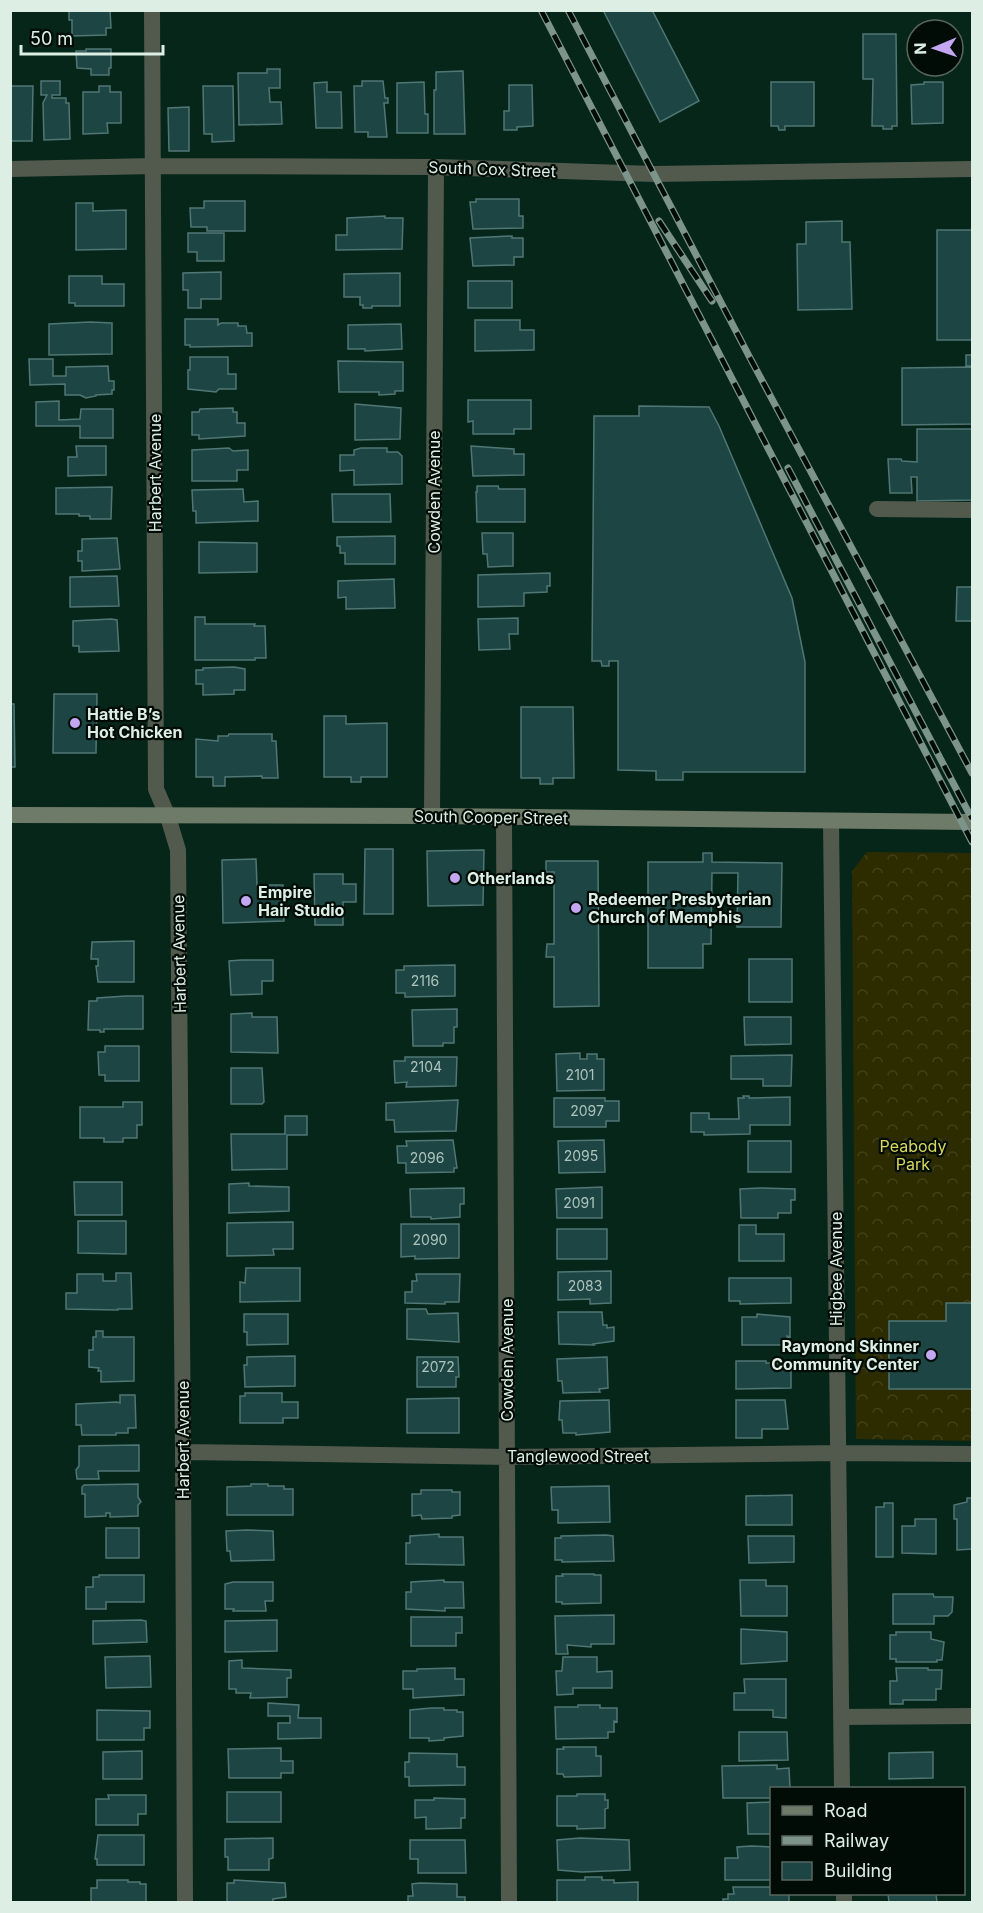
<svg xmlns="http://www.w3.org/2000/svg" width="983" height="1913" viewBox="0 0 983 1913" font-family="Inter,sans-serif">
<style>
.forest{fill:url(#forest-crowns)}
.building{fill:#1d4543;stroke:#507775;stroke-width:1.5}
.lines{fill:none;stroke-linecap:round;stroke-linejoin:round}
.minor{stroke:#525a4e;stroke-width:16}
.secondary{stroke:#6f7b69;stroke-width:16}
.rail-casing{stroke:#7c9489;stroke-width:7}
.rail{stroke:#020c07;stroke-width:4.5;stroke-dasharray:14;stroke-linecap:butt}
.poi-dot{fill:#c3a7f2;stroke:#020c07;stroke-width:2}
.labels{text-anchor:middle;stroke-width:4.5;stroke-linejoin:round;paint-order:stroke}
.number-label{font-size:14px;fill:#adc4bc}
.street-label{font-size:16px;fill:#ddefe5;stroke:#020c07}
.poi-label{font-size:16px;font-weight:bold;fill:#ddefe5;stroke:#020c07;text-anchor:start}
.park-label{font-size:16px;fill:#dad75e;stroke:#020c07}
</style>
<defs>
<pattern id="forest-crowns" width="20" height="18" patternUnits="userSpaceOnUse" patternTransform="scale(1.5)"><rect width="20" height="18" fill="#2d2b00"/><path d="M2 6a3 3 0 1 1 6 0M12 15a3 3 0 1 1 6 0" fill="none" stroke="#414019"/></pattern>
</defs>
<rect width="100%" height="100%" fill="#062619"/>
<path class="forest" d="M867,852L972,853V1441L856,1439L852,871Z"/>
<path class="building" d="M110,10L111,28H106V35L72,36V20H69V11Z
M603,10H652L699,101L660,122Z
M863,34H896L897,126H892V129H883V126H872L873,79H863Z
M86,49H111V68H109V75H91V69L77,68L76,51H86Z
M267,69H280V88H269L270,102H281L282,124L239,125L238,73H267Z
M463,71L465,134H434V90H436V72Z
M41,81H60V95H52V98H66V103H69L70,139L44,140L43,103L47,95H41Z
M362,81H383L385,98H388V103H384L387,137H368V132H355L354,86H362Z
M327,82V92H341L342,128H316L314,83Z
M424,82L425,114H428V133H397V83Z
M771,82H814V126H785V130H779L778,126H771Z
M924,82H943V123L912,124L911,85L924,84Z
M509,85H532L533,126L517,127V130H504V111H509Z
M10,86H33L32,141H10Z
M99,86H110V92H121V123H107L108,133L83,134V92H99Z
M203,86H233L234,141L212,142V134H204Z
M189,107V151H169L168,108Z
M476,199H519V216H523V228L473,229L470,202H476Z
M204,201H245V231H207V227H191L190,208H204Z
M76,203H93V211L126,210V249L76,250Z
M385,216V218H403L402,249L336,250V235H347V218Z
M842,221V242H850L852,309L798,310L797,244H806V222Z
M937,230H972V340H937Z
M188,233H224V261H197V252H188Z
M512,236V238H523V257H514V265L473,266L470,238Z
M221,272V299H201V308H188V290H183V273Z
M400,273V306H372V308H363V305H360V297H344V274Z
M69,276H102V284H124V306H75V303H69Z
M468,281H512V308H468Z
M185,319H218V325L221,323H238V326H246L247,333H252V346L190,347V345H185Z
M475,320H520V330H534V350L475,351Z
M90,322L112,323V354L49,355V324Z
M401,324L402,349L365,351V349H348V325Z
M966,355H972V366H966Z
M190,357H228V374H236V389H219L216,392L188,389V370H190Z
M29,359H53V376H66V367L108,366L109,381H114V390H112V394L96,395V396L86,398L80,395H65V384L30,385Z
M338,361L403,362V391H395V394L379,395V392H339Z
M972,367V424L902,425V368Z
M468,400H531V429H514V434H473V421L468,422Z
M59,401V420L80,419L81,409H113V438H80V426H36V402Z
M355,404L401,408L400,439L355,440Z
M639,406L709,407L719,426L792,598L805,662V772H683V780H656V771L618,770V661H609V666H602L601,661H592L594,416H639Z
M233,408V412H237V423H245V436L199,439V435H192V412H199L200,409Z
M917,429H972V500L917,501V477H911L912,493H890L888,459H901L902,461L917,462Z
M76,446H106V475L68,476V457H77Z
M471,446L514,449V454H524V475L473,476Z
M229,448L233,451L248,450V470H237V481H192V450Z
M361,448H387V452H398L402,456V484L354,485V470L340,471V455H354V450Z
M477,486H498L499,489H525V522H477L476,492H477Z
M112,487L111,519H90V516H79V514H56V488Z
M243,489L244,502L258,501V521L196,523V511H193L192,490Z
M332,494H390L391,522H333Z
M482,533H513V566L488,567L487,554H483Z
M395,536V564H345V553H340V546H337V537Z
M117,538L120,569L82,571V561H78V551H82V539Z
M199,542L257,543V572L199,573Z
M550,573V586H547V592L524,593V606L478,607V575Z
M117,576L119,606L70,607V577Z
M394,579L395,608L346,609V597L338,598V581Z
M957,587H972V621H956Z
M195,617H205V624H255L254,626H265L266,658H255V660H195Z
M518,618V634H509L510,649L479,650L478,619Z
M111,619L117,620L119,651L79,652V646H73V621Z
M234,667L245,669V690H234V694L203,695V684H196V670H203V668Z
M54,694H97L96,753H53Z
M10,704H14L15,767H10Z
M521,707H573L574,778H553V784H540V778H521Z
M324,716H346V724L387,723V777H361V782H351V777H324Z
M229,734H272V741H276L278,778H262V776L225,777V786H213V777H196V739L218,741V736H228Z
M365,849H393V914H364Z
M484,850L483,905L428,906L427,851Z
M703,853H712V862L782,863L781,927H737L738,873H712L711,944H703V968H648V862H703Z
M256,859L257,885H283L284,921L223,923L222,860Z
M546,861H598L599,1006L554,1007V957H546L547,944H554V872H546Z
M314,874H343V884H356V902H343V925H315Z
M134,941V982H98L96,966H98V959H91L92,942Z
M749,959H792V1002H749Z
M242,960H273V981H262V994L231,995L229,961Z
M455,965V996L405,997V993H396V970H404V966Z
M126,996H143V1029H104V1032H100V1030H88L89,1001H97V998Z
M457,1009V1027H454V1043H443V1046H413L412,1010Z
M252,1013V1017H277L278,1053L231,1052V1014Z
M744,1017H791V1044L745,1045Z
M105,1046H139V1081H105V1075H99L98,1052H105Z
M580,1053V1059H587V1054H597V1059H604V1090L557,1091L556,1054Z
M792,1055L791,1086H763V1079H731V1056Z
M405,1057H457L456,1086L406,1087L407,1082L395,1083L394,1061H405Z
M231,1068H262L264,1102L262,1104H231Z
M743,1096H749V1098L790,1097V1125H750V1134L704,1135V1132H691V1113H709V1119H739L738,1098H744Z
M554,1098H605V1101H619V1121H606V1127H554Z
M458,1100L456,1131L395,1132L394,1120H386V1103Z
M123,1102H142V1125H137V1138H123V1142H104V1138H80V1107H123Z
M285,1116H307V1135H287V1169L232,1170L231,1134H285Z
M453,1140L457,1168H454V1172L406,1173V1163H398L397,1146H407L406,1141Z
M604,1140L605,1172L559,1173L558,1141Z
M748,1141H791V1172H748Z
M74,1182H122V1215H75Z
M249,1183V1186L289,1187V1211L229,1213V1184Z
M602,1187V1218H557L556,1189Z
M464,1188V1204H460V1217L431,1219V1217H411L410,1189Z
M760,1188L795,1189V1200H791V1213H778V1218H741L740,1189Z
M78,1221H126V1254L78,1253Z
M293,1222V1249H273L274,1255L227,1256V1223Z
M401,1224H459V1258L415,1259V1256L401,1257Z
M739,1225H756V1234H784V1261H739Z
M557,1229H607V1259H557Z
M246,1268H300V1301L240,1302V1282L245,1283Z
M611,1271V1303L590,1304V1299L558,1300V1272Z
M116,1273H131L132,1309H118V1310L66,1309V1293H77V1274H103V1281H116Z
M416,1274H460L459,1302H445V1304L405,1303V1292H412V1281H417Z
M729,1278H791V1303L740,1304V1301H729Z
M946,1303H972V1389H889V1321H946Z
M407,1309H426L428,1314L458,1313L459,1342L407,1339Z
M558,1312H602L603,1325H607V1328L614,1327V1341L593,1344L594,1345L559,1344Z
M244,1314H288V1344L247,1345V1332H244Z
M757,1314L790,1317V1337L787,1336V1345H742V1317H757Z
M96,1331H103V1337H134V1381L101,1382V1371H98L99,1368L89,1367V1350H93V1337H96Z
M295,1356V1386L245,1387L244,1365H247V1357Z
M417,1357H458L459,1377H456V1387H417Z
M607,1357L608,1388L599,1389L600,1392L563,1393L562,1381H558L557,1359Z
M736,1361H766V1363H791V1388L736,1389Z
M245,1393H282V1402H298V1418H283V1423H240V1396H245Z
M120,1395H135L136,1428H128V1433H116V1435H82L81,1425H76V1404L117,1402L120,1403Z
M459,1398V1433H407V1399Z
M609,1400L610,1432L576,1435V1433H563L562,1420H559L560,1401Z
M736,1400H785L788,1429H762V1438H736Z
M139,1445V1471H98L99,1479H77L76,1470L79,1466V1446Z
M138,1484V1497L141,1502L138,1505V1516L110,1517V1513H106V1516L85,1517V1494H82V1487L84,1485Z
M251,1484H268V1486H284V1489H293V1515H227V1487L251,1486Z
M609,1486L610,1522L558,1523V1510H552L551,1487Z
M421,1490H452V1492H460V1515L452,1516V1518L422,1519L421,1515L412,1516V1494H421Z
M792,1495V1525H746V1496Z
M967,1498H972V1549L957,1550V1519H954V1505L967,1502Z
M884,1503H893V1557H876V1507H884Z
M915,1519H936V1554L902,1553V1526H915Z
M106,1528H139V1558H106Z
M246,1530L273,1531L274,1560L231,1561L230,1551H227L226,1531Z
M439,1534V1537H463L464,1565L406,1564V1543H410V1536Z
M606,1535L613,1536L614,1561L562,1562V1560H555V1538H561V1536Z
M748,1536H794V1562L749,1563Z
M562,1574H594V1575H601V1603L562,1604V1602H556V1576H563Z
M99,1575H144V1602H106V1609H86V1587H93V1577H99Z
M444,1580V1582H463L464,1608H445V1611L406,1609V1592H411V1582Z
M740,1580H766V1586H787V1616H741Z
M233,1582H273V1601H265L266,1611H233L234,1609H225V1584Z
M893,1594H933L934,1597H953L952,1612L948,1616H934V1624H893Z
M614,1615V1644H591V1647L567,1645L568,1654H556L555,1616Z
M411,1617H462V1633H456V1646H411Z
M141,1620L146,1621L147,1642L93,1644V1621Z
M277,1620V1651L225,1652V1621Z
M741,1629L787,1632V1661L741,1664Z
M896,1632H931V1639L944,1642L942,1660H937V1662H896V1659H890V1635H896Z
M150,1656L151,1687L106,1688L105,1657Z
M563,1657H597V1672L612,1671V1688H573V1694L557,1695L556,1671H562Z
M242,1660V1668L291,1670V1678H287V1697L250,1698L251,1693H236V1689H229V1661Z
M455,1668V1679H464V1695L413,1698V1689H403V1671H417V1669Z
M896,1668H928V1670H942L941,1689H936V1700H903V1704H890V1681H897Z
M744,1679H786V1718L773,1717V1710H734V1693H745Z
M268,1703L299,1705L298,1718H321V1738L278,1739V1723H290V1716H268Z
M578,1705H600V1708H617V1722L614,1721V1732H608V1738L556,1739L555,1707H578Z
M431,1708H444V1710H457V1712H463V1736L444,1738V1740L429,1741V1738H410V1710Z
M97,1710L150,1711V1728H144V1740H97Z
M739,1732H787L788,1760L739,1761Z
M563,1747H596V1756H601V1776L564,1777L563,1774H557V1749H564Z
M281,1748V1761H293V1773H281V1778H229L228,1749Z
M142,1751V1779H103V1752Z
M933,1752V1778L889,1779V1753Z
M409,1753L457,1754V1767H465V1785L409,1786V1777H405V1762H409Z
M777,1765V1769L789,1768L790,1788H772V1798H723L722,1766Z
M227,1792H281V1822H227Z
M577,1794H605V1800H608V1808L605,1809V1828L577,1829V1826H557V1796H577Z
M108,1795H146V1814H138V1825H96V1799H109Z
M434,1798L465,1799V1818H461V1828L426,1829V1817L415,1818V1800H434Z
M772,1802V1834H748L747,1803Z
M98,1835H144V1865H97V1859H95Z
M273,1838V1858L269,1859V1870H228V1857H225V1839Z
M580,1838L629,1840L630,1870L582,1872L558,1870L557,1840Z
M410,1840H465L466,1873H418V1859H410Z
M751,1846L772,1847V1880H725V1858H738L737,1847Z
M585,1877H602V1880H614V1883L638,1882V1902H557V1880H585Z
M97,1880H128V1882H140V1884H146V1902H91V1888H97Z
M234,1880L285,1883L286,1897L273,1899V1902H227V1883H234Z
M420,1883L457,1884V1897H465V1902H408V1896H413L412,1884Z
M733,1887H772V1894H789V1902H723V1899H728V1894H734Z
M888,1894H936L937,1902H889Z"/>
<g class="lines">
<path class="minor" d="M152,10L156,789L168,817L178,850L183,1452L185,1902
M10,169L154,166L436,167L654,174L972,169
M877,509L972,510
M432,816L436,167
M504,818L509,1902
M831,821L842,1788
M183,1452L508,1457L838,1453L972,1454
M841,1717L972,1716
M844,1894V1902"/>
<path class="secondary" d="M10,815L432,816L972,822"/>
<g class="rail-casing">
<path id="rail" d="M541,10L972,842
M568,10L749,356L972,773
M659,221L712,301
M788,468L972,819"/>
</g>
<use href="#rail" class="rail"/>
</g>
<g class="poi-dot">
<circle cx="75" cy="723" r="6"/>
<circle cx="455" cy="878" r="6"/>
<circle cx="246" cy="901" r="6"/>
<circle cx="576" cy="908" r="6"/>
<circle cx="931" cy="1355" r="6"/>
</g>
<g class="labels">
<g class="number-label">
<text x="425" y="986">2116</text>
<text x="426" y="1072">2104</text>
<text x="580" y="1080">2101</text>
<text x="587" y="1116">2097</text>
<text x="581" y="1161">2095</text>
<text x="427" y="1163">2096</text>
<text x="579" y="1208">2091</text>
<text x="430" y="1245">2090</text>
<text x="585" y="1291">2083</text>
<text x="438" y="1372">2072</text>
</g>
<g class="street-label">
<text transform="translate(492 169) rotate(2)" y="6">South Cox Street</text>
<text transform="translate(155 473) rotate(-90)" y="6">Harbert Avenue</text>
<text transform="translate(434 492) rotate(-90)" y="6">Cowden Avenue</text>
<text transform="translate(491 817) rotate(1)" y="6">South Cooper Street</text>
<text transform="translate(179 954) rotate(-91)" y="6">Harbert Avenue</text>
<text transform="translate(836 1269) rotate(-90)" y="6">Higbee Avenue</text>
<text transform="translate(507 1360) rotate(-90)" y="6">Cowden Avenue</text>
<text transform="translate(183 1440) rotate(-90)" y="6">Harbert Avenue</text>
<text x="578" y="1462">Tanglewood Street</text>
</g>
<g class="poi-label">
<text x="87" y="720">Hattie B’s<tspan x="87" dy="18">Hot Chicken</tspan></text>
<text x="467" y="884">Otherlands</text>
<text x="258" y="898">Empire<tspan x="258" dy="18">Hair Studio</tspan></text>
<text x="588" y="905">Redeemer Presbyterian<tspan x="588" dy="18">Church of Memphis</tspan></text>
<text x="919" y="1352" text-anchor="end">Raymond Skinner<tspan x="919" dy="18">Community Center</tspan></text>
</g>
<g class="park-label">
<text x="913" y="1152">Peabody<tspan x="913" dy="18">Park</tspan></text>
</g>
</g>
<rect width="983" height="1913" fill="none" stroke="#ddefe5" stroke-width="24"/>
<rect x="770" y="1787" width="195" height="108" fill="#020c07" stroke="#5a6760" stroke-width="1.5"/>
<rect x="782" y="1806" width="30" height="9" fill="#6f7b69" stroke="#5a6760" stroke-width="1.5"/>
<text x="824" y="1817" font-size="18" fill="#ddefe5">Road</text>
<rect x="782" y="1836" width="30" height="9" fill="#7c9489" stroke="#5a6760" stroke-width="1.5"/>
<text x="824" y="1847" font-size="18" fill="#ddefe5">Railway</text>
<rect x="782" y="1862" width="30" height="18" fill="#1d4543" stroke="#5a6760" stroke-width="1.5"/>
<text x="824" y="1877" font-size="18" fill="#ddefe5">Building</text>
<g transform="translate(935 48) rotate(268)"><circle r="28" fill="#020c07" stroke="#5a6760" stroke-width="1.5"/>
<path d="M0-4.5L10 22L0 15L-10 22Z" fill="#c3a7f2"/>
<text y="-9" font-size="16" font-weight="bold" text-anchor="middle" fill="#ddefe5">N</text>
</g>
<path d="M21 45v9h142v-9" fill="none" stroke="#ddefe5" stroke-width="3"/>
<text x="30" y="45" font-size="18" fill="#ddefe5" stroke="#020c07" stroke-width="4.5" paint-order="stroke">50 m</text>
</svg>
